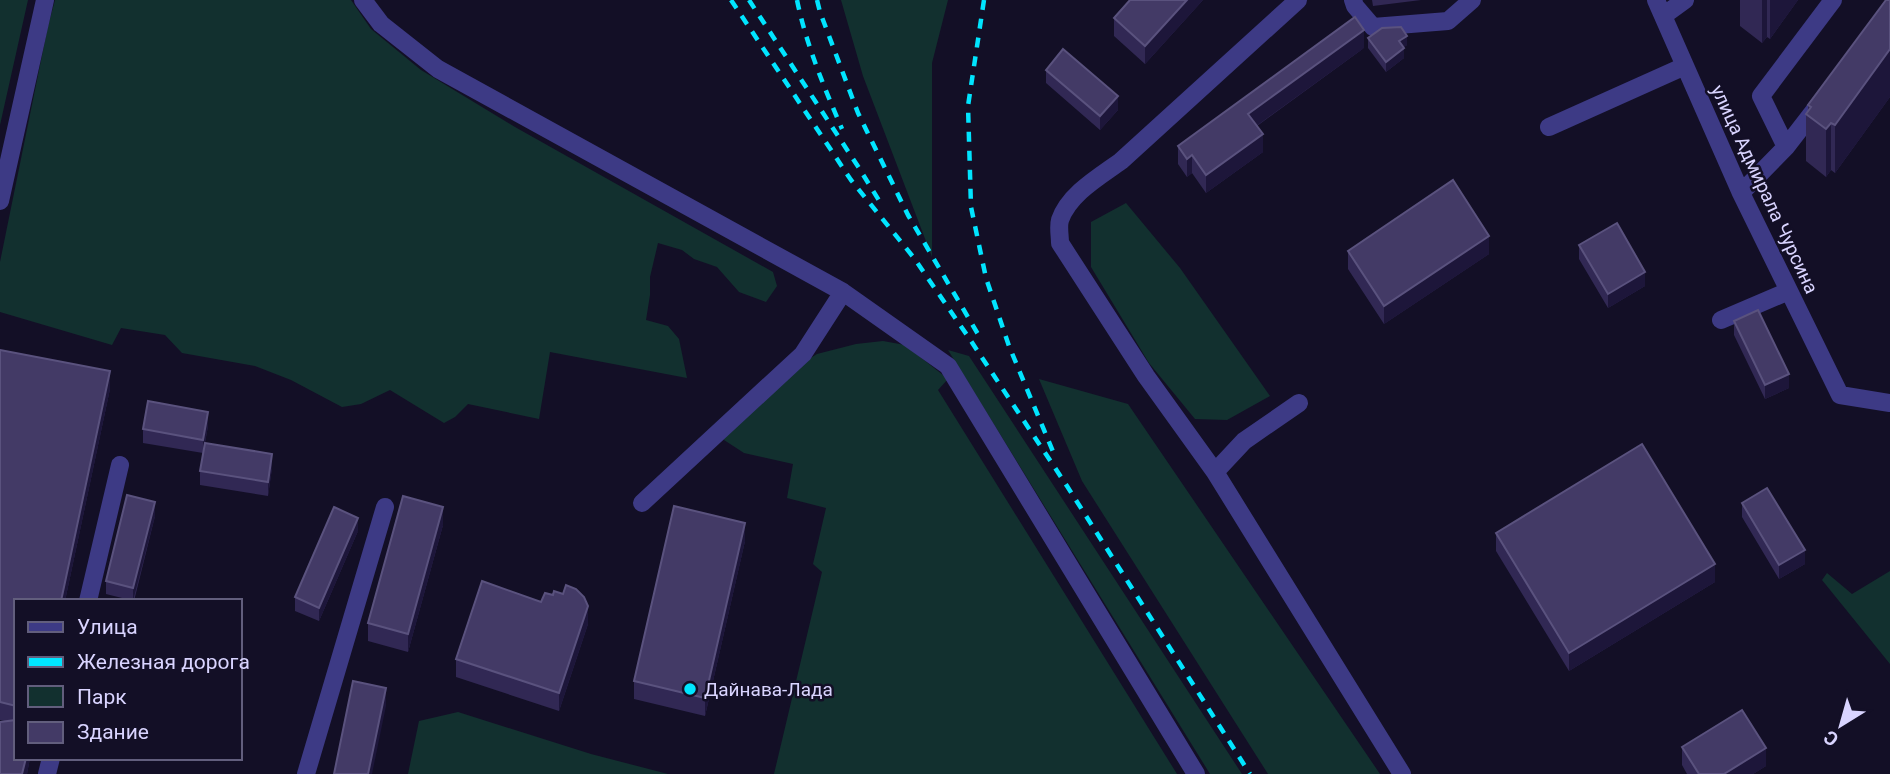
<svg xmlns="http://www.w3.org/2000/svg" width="1890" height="774" viewBox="0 0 1890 774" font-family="Roboto,sans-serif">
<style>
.green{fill:#12302f}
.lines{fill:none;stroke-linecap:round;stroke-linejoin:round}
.minor{stroke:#3d3a85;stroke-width:18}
.rail{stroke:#00e5ff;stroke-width:4.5;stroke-dasharray:10 9;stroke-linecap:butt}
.wall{fill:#312854}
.shaded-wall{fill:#1d163a}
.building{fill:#433a66;stroke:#5a527e;stroke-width:2}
.poi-dot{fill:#00e5ff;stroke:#130f26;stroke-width:2.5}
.labels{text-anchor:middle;stroke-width:5;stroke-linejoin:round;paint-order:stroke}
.street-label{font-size:19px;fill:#d9d4ff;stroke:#130f26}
.poi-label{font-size:19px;fill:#d9d4ff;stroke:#130f26;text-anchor:start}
</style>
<rect width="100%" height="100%" fill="#130f26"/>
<path class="green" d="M0,0H28L0,125Z
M55,0H351L371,29L421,70L515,127L773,272L777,286L766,302L739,292L717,267L694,259L682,250L658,243L650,277V295L646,320L668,326L679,339L687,378L550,352L539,419L468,404L455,417L444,423L390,390L361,404L342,407L291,380L255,366L182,353L165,335L121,328L112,345L0,312V262L48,26Z
M841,0H948L932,63V257L863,76Z
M1126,203L1180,268L1270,396L1227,420L1195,419L1149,363L1091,267V222Z
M883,341L905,345L948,379L938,390L1177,774H774L822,572L813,564L826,508L787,498L793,464L744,453L724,440L725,432L801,364L817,354L856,344Z
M948,350L969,356L1242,774H1210Z
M1039,379L1128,404L1380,774H1268L1082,481Z
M1890,571V664L1822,580L1827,573L1852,594Z
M458,712L591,754L668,774H408L419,721Z"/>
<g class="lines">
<path class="minor" d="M363,0L381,24L438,69L843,292L948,366L1196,774
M1298,0L1121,161C1099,177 1069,194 1060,220C1058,227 1060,235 1060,243L1146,376L1215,472L1402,774
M1353,0L1355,6L1373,27L1448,21L1472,0
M1656,0L1741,193L1840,395L1890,403
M1663,16L1685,0
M1549,127L1685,66
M1786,147L1761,96L1833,0
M1741,193L1786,147L1820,103
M0,201L45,0
M1721,320L1789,291
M1215,472L1244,441L1299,403
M642,503L803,354L843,292
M88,601L120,465
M47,774L51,758
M306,774L385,507"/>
<path class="rail" d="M731,0L851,180L914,258L969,338L1067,486L1250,774
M749,0L859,168L883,207
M797,0C806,44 824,87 842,129
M817,0L820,12L858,113L908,215L982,341
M984,0L968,106L971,207L986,278L1009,346L1054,454"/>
</g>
<path class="wall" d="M1203,0L1145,64L1114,36V18Z
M1372,0H1421L1373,6Z
M1740,0H1798L1770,39L1767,37L1762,43L1740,26Z
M1890,0V97L1835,173L1831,170L1826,177L1806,161V114L1808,111V105Z
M1368,38L1407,45L1404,47V58L1386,72L1368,48Z
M1364,48L1257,126L1263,152L1206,193L1192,173L1187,177L1178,164V146Z
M1046,70L1118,110L1100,130L1046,83Z
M1579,245L1645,286L1608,308L1579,259Z
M1348,251L1489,254L1384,324L1348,269Z
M1734,321L1789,388L1765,399L1734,335Z
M0,350L110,389L65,601H16V758H30L27,774H0L5,721L0,720Z
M208,426L205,443L272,468L268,496L200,485V471L203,453L143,443V429Z
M1742,503L1805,564L1779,579L1742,517Z
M155,516L134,601L106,594V581Z
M443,525L408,652L368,641V623Z
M358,531L319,621L295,611V597Z
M1496,533L1715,582L1569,671L1496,551Z
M745,541L705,716L634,699V681Z
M541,602L588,624L559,711L456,677V659Z
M1682,747L1766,766L1753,774H1687L1682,765Z"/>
<path class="shaded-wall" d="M1187,0H1203L1145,64V46Z
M1762,0H1767V37L1762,43Z
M1770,0H1798L1770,39Z
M1364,30V48L1248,132V114Z
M1407,36V45L1399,51V41Z
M1404,48V58L1386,72V62Z
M1890,49V97L1835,173V125Z
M1118,96V110L1100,130V116Z
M1831,123V170L1826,177V129Z
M1263,134V152L1206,193V175Z
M1192,155V173L1187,177V159Z
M1489,236V254L1384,324V306Z
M1645,272V286L1608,308V294Z
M110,371V389L65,601H61Z
M1789,374V388L1765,399V385Z
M208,412V426L203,453V440Z
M272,454V468L268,496V482Z
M155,502V516L133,601V588Z
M443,507V525L408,652V634Z
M358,518V531L319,621V608Z
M745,523V541L705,716V698Z
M1805,550V564L1779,579V565Z
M1715,564V582L1569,671V653Z
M588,606V624L559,711V693Z
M386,688V706L372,774H368Z
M1766,748V766L1753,774H1724Z
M26,758H30L27,774H22Z"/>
<path class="building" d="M1130,0H1187L1145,46L1114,18Z
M1886,0H1890V49L1835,125L1831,123L1826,129L1806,114L1811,107L1808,105Z
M1355,17L1364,30L1248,114L1263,134L1206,175L1192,155L1187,159L1178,146Z
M1401,27L1407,36L1399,41L1404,48L1386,62L1368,38L1382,28Z
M1063,49L1118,96L1100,116L1046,70Z
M1453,180L1489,236L1384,306L1348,251Z
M1617,223L1645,272L1608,294L1579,245Z
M1758,310L1789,374L1765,385L1734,321Z
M0,350L110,371L61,601H16V706L0,702Z
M148,401L208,412L203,440L143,429Z
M205,443L272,454L268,482L200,471Z
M1642,444L1715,564L1569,653L1496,533Z
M1767,488L1805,550L1779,565L1742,503Z
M127,495L155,502L133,588L106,581Z
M403,496L443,507L408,634L368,623Z
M674,506L745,523L705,698L634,681Z
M334,507L358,518L319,608L295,597Z
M482,581L541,602L545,593L553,595L554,591L563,594L566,585L576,589L584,597L588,606L559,693L456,659Z
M353,681L386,688L368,774H334Z
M1742,710L1766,748L1724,774H1699L1682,747Z
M16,720V758H26L22,774H0V722Z"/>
<circle class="poi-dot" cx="690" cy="689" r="7"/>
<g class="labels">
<g class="street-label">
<text transform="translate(1765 189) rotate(65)" y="7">улица Адмирала Чурсина</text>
</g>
<g class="poi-label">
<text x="704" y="696">Дайнава-Лада</text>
</g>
</g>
<rect x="14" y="599" width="228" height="161" fill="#130f26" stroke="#625e7d" stroke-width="2"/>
<rect x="28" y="622" width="35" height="10" fill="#3d3a85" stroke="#625e7d" stroke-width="2"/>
<text x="77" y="634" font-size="21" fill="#d9d4ff">Улица</text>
<rect x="28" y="657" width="35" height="10" fill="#00e5ff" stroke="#625e7d" stroke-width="2"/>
<text x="77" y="669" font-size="21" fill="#d9d4ff">Железная дорога</text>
<rect x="28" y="686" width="35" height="21" fill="#12302f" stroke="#625e7d" stroke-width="2"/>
<text x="77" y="704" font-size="21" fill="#d9d4ff">Парк</text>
<rect x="28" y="722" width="35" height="21" fill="#433a66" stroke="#625e7d" stroke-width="2"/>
<text x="77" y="739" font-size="21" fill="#d9d4ff">Здание</text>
<g transform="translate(1841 725) rotate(217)" stroke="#130f26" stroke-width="5" paint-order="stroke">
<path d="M0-5L12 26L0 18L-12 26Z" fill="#d9d4ff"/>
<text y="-10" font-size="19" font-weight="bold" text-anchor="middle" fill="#d9d4ff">С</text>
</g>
</svg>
